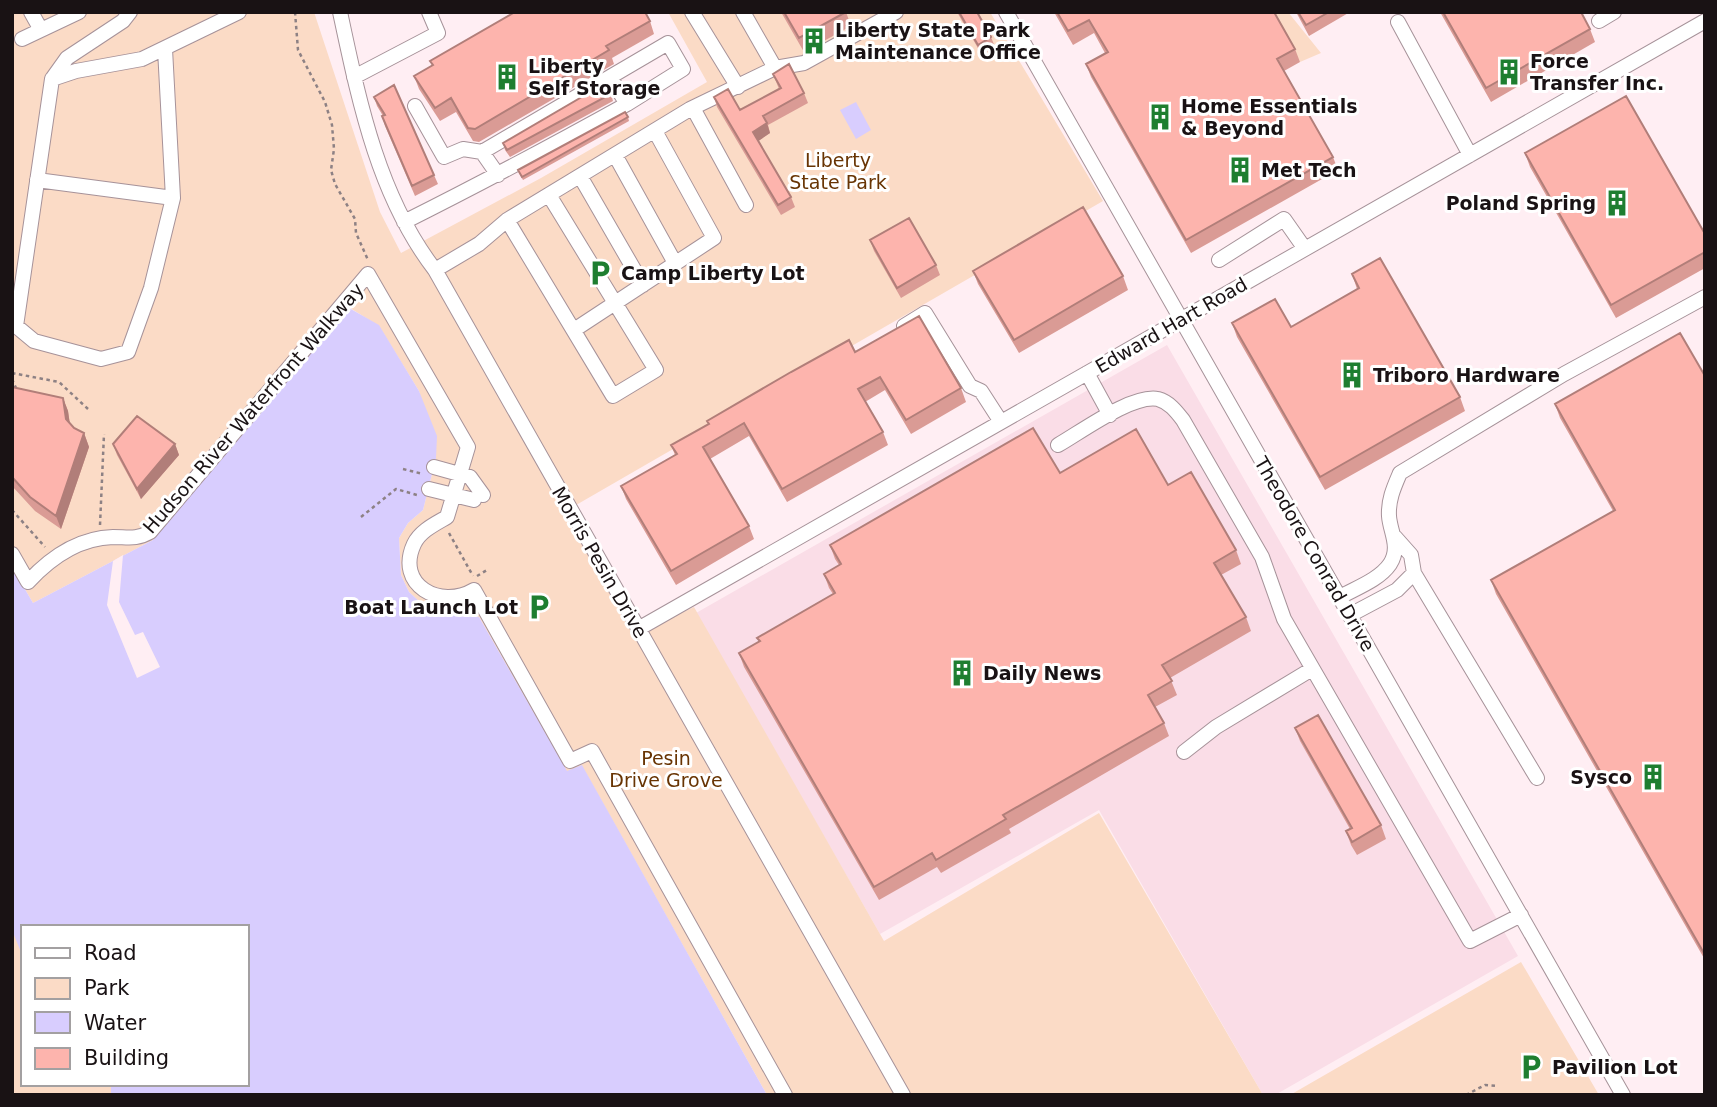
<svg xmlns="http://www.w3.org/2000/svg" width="1717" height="1107" viewBox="0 0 1717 1107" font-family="'DejaVu Sans',sans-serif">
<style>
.built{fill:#fadde7}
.green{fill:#fbdbc6}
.water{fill:#d8cdfe}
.pier{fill:#ffeef3}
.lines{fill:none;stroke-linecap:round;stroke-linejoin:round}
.minor-casing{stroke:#a69299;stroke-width:16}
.path{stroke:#8d8184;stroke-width:2.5;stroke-dasharray:3.5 3.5;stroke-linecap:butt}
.minor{stroke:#fff;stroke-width:14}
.wall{fill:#da9b95}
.shaded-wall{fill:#b17e79}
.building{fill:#fdb4ad;stroke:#b17e79;stroke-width:2}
.labels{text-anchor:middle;stroke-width:6;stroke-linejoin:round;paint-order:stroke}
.poi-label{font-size:19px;font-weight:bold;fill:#191214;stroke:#fff;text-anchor:start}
.park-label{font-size:19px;fill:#683403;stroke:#fff}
.street-label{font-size:19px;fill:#191214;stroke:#fff}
</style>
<rect width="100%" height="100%" fill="#ffeef3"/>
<path class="built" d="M1167,345L1518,956L1275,1095H1263L1099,810L880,934L696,613Z"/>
<path class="green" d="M12,12H314L380,212L401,253L541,178L707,82L668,12H990L1103,201L564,512L635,635L694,607L884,941L1099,813L1263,1095H767L582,766L567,772L479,617L421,603L409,592L401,575L399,538L408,523L423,510L436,458L419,391L379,326L350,308L153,540L33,603L12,567Z
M1271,12H1288L1321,53L1300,62Z
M12,849L23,927V1084H173L168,1095H12Z
M1521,962L1599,1095H1290Z"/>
<path class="water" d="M856,102L871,130L856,139L840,110Z
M349,308L379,325L419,391L437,436L436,458L423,510L408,523L399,538L401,575L409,592L421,603L479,617L567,771L582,765L767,1095H111V1084H247V927H23V957L12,930V567L33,603L153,540Z"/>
<path class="pier" d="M123,555L119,602L135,635L143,632L160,667L137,678L107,605L113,561Z"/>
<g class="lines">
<g class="minor-casing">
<path id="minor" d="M31,12L41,30
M340,12C359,101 378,196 435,270L903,1095
M692,12L738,87
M743,12L775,68
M1006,12L1623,1095
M1599,21L1614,12
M1398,22L1470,155
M22,39L79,12
M165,49L173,198L151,288L128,352L101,359L34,341L16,326L52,79L76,71L142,59L239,12
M354,77L438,33L429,12
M610,77L668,43L683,69L627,104
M52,79L67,58L123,21L130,12
M415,106L444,157L463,149L482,152
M693,108L746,205
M615,155L675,263
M580,176L643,285
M37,180L173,198
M507,220L613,396L656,370L549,195
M404,222C480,184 553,145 627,104L610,77L482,152L498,175
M1219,260L1284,219L1305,249
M435,270L479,244L507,220L690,109L775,68L804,63L896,12
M904,326L925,313L970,386L981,391L1001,422
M574,330L714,238L655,131
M1087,373L1110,415
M1058,445C1081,432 1132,394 1158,399C1169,402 1176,411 1183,420L1262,557L1284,619L1470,941L1521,915
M434,467L470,477L483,495
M429,489L474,500
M12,554L28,582C51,557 78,538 113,537C128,537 136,540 150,532L368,274L468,447L447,517C435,524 420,531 414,544C395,585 440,610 474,590L570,761L592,751L785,1095
M1414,573L1537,778
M1340,597C1356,588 1379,580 1390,564C1401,547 1390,532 1389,516C1388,500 1394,487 1400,473L1564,374L1705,297
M1350,615L1397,590L1414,573L1411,555L1395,537
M638,629L1705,21
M1184,752L1216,727L1312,669"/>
</g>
<path class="path" d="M295,12L298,50L325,102L332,125L334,149L331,170L335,184L355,219L356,233L368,260
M12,373L59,382L88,409
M12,379L16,388
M403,469L423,474
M12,510L45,547
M361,517L396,489L417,495
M100,525L104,434
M449,533L473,576
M477,576L487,570
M1466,1095L1485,1085L1498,1086"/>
<use href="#minor" class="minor"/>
</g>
<path class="wall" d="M781,12H846L851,26L804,52Z
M957,12H977L991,37L995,47L982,55Z
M1054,12H1274L1295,49L1300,62L1284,71L1333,157L1338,170L1191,253L1091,77L1086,64L1105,53L1094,33L1073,45Z
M1296,12H1350L1309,36Z
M1440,12H1581L1590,29L1595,42L1491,102Z
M650,21L654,34L612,58L614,64L479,142L473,141L456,112L440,121L419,89L414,76L432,66L430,61Z
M773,74L804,93L808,103L768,125L770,133L758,141L791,197L795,207L781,215L717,107L714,97L740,110L779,89Z
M611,94L613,101L510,157L505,150L503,143Z
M374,97L434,175L438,184L415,196L385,126L382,116H383L377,106Z
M628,117L629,121L523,180L519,173L518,170Z
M1525,153L1705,234V268L1616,318L1530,167Z
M870,240L936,265L940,275L901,298L874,251Z
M973,271L1123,276L1128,290L1019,353L978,284Z
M1352,274L1460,397L1465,411L1325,490L1237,337L1232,323L1291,327L1357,289Z
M855,352L961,388L966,402L911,434L885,390L865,402L883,432L888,445L787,502L749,436L710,459L749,526L754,539L676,585L626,499L621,486L675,455L671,445Z
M1705,376V960L1496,594L1491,580L1613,511L1560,418L1555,404Z
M12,387L63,398L68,411L70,424L74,428L84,433L89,447L61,529L35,511L12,486Z
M113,444H175L179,455L141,499L117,455Z
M1060,473L1168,485L1236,550L1241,564L1221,575L1246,617L1251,631L1170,678L1177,695L1155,707L1164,723L1169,736L1009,829L1011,833L941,873L937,867L879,900L744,667L739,653L759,642L757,638L833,594L829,588L824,574L839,565L835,559L830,545Z
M1295,728L1381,825L1386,839L1357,855L1351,845L1346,831L1350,829L1300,741Z"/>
<path class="shaded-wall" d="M767,123L770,133L757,142L753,132Z
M63,398L68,411L71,433L66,419Z
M84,433L89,447L61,529L56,516Z
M175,444L179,455L141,499L137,489Z"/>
<path class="building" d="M515,12H645L650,21L606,46L609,50L475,129L468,128L451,98L435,108L414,76L433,65L430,61Z
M784,12H846L799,38Z
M959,12H977L991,37L978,45Z
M1057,12H1274L1295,49L1277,59L1333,157L1186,240L1086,64L1108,52L1089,20L1068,31Z
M1298,12H1329L1306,25Z
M1443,12H1581L1590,29L1486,88Z
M789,64L804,93L763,116L767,123L753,132L791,197L778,205L714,97L728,89L740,110L781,88L773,74Z
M604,84L611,94L507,150L503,143Z
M394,85L434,175L412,186L382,116L385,115L374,97Z
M1626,96L1705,234V252L1611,305L1525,153Z
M625,112L628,117L522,177L518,170Z
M1083,207L1123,276L1014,340L973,271Z
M909,218L936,265L897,288L870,240Z
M1380,258L1460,397L1320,477L1232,323L1275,299L1291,327L1359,288L1352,274Z
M919,316L961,388L906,420L880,377L858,389L883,432L782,489L744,423L703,447L749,526L671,571L621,486L677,454L671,445L709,424L707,421L791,372L849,340L855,352Z
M1680,333L1705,376V955L1491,580L1615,510L1555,404Z
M12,387L63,398L66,419L74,428L84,433L56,516L30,497L12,477Z
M137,416L175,444L137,489L113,444Z
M1033,428L1060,473L1136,429L1168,485L1191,472L1236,550L1214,563L1246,617L1162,665L1172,681L1148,695L1164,723L1003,815L1006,819L936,860L932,853L874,887L739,653L760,641L757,638L835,593L824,574L841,564L830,545Z
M1318,715L1381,825L1352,842L1346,831L1352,828L1295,728Z"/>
<defs>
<g id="building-bare" transform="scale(2.1)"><path d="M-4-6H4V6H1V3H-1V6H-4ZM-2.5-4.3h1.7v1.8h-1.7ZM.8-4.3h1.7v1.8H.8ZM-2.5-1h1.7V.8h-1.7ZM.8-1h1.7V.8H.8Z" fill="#1e7e30" stroke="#fff" stroke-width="2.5" paint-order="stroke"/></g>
<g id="parking-bare" transform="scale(2.1)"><path d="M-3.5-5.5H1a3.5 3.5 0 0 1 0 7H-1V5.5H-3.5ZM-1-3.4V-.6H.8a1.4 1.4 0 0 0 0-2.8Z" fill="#1e7e30" stroke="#fff" stroke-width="2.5" paint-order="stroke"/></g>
</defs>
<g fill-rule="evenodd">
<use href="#building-bare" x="814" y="41"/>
<use href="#building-bare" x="1509" y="72"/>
<use href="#building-bare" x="507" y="77"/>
<use href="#building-bare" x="1160" y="117"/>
<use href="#building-bare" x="1240" y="170"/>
<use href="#building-bare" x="1617" y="203"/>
<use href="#parking-bare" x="600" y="273"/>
<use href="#building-bare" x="1352" y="375"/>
<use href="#parking-bare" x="539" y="607"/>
<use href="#building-bare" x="962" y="673"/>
<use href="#building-bare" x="1653" y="777"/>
<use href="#parking-bare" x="1531" y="1067"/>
</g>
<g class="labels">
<g class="poi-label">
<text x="835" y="37">Liberty State Park<tspan x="835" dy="22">Maintenance Office</tspan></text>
<text x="1530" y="68">Force<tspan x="1530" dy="22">Transfer Inc.</tspan></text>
<text x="528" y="73">Liberty<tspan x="528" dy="22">Self Storage</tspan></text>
<text x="1181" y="113">Home Essentials<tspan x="1181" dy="22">&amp; Beyond</tspan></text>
<text x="1261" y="177">Met Tech</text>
<text x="1596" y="210" text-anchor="end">Poland Spring</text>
<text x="621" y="280">Camp Liberty Lot</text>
<text x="1373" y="382">Triboro Hardware</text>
<text x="518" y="614" text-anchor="end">Boat Launch Lot</text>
<text x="983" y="680">Daily News</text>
<text x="1632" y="784" text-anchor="end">Sysco</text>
<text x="1552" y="1074">Pavilion Lot</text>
</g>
<g class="park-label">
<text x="838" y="167">Liberty<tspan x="838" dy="22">State Park</tspan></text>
<text x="666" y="765">Pesin<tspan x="666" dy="22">Drive Grove</tspan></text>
</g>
<g class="street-label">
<text transform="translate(1171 325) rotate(-30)" y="7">Edward Hart Road</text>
<text transform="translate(253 408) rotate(-49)" y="7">Hudson River Waterfront Walkway</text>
<text transform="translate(1315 554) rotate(60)" y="7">Theodore Conrad Drive</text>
<text transform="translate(600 562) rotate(60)" y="7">Morris Pesin Drive</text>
</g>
</g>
<rect width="1717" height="1107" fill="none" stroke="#191214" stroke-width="28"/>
<rect x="21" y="925" width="228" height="161" fill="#ffffff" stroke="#a3a0a1" stroke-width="2"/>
<rect x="35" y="948" width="35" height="10" fill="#ffffff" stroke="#a3a0a1" stroke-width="2"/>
<text x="84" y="960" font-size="21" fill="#191214">Road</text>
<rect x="35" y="978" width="35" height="21" fill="#fbdbc6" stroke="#a3a0a1" stroke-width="2"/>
<text x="84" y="995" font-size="21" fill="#191214">Park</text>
<rect x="35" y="1012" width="35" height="21" fill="#d8cdfe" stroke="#a3a0a1" stroke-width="2"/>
<text x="84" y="1030" font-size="21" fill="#191214">Water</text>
<rect x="35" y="1048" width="35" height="21" fill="#fdb4ad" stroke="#a3a0a1" stroke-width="2"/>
<text x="84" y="1065" font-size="21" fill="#191214">Building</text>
</svg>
